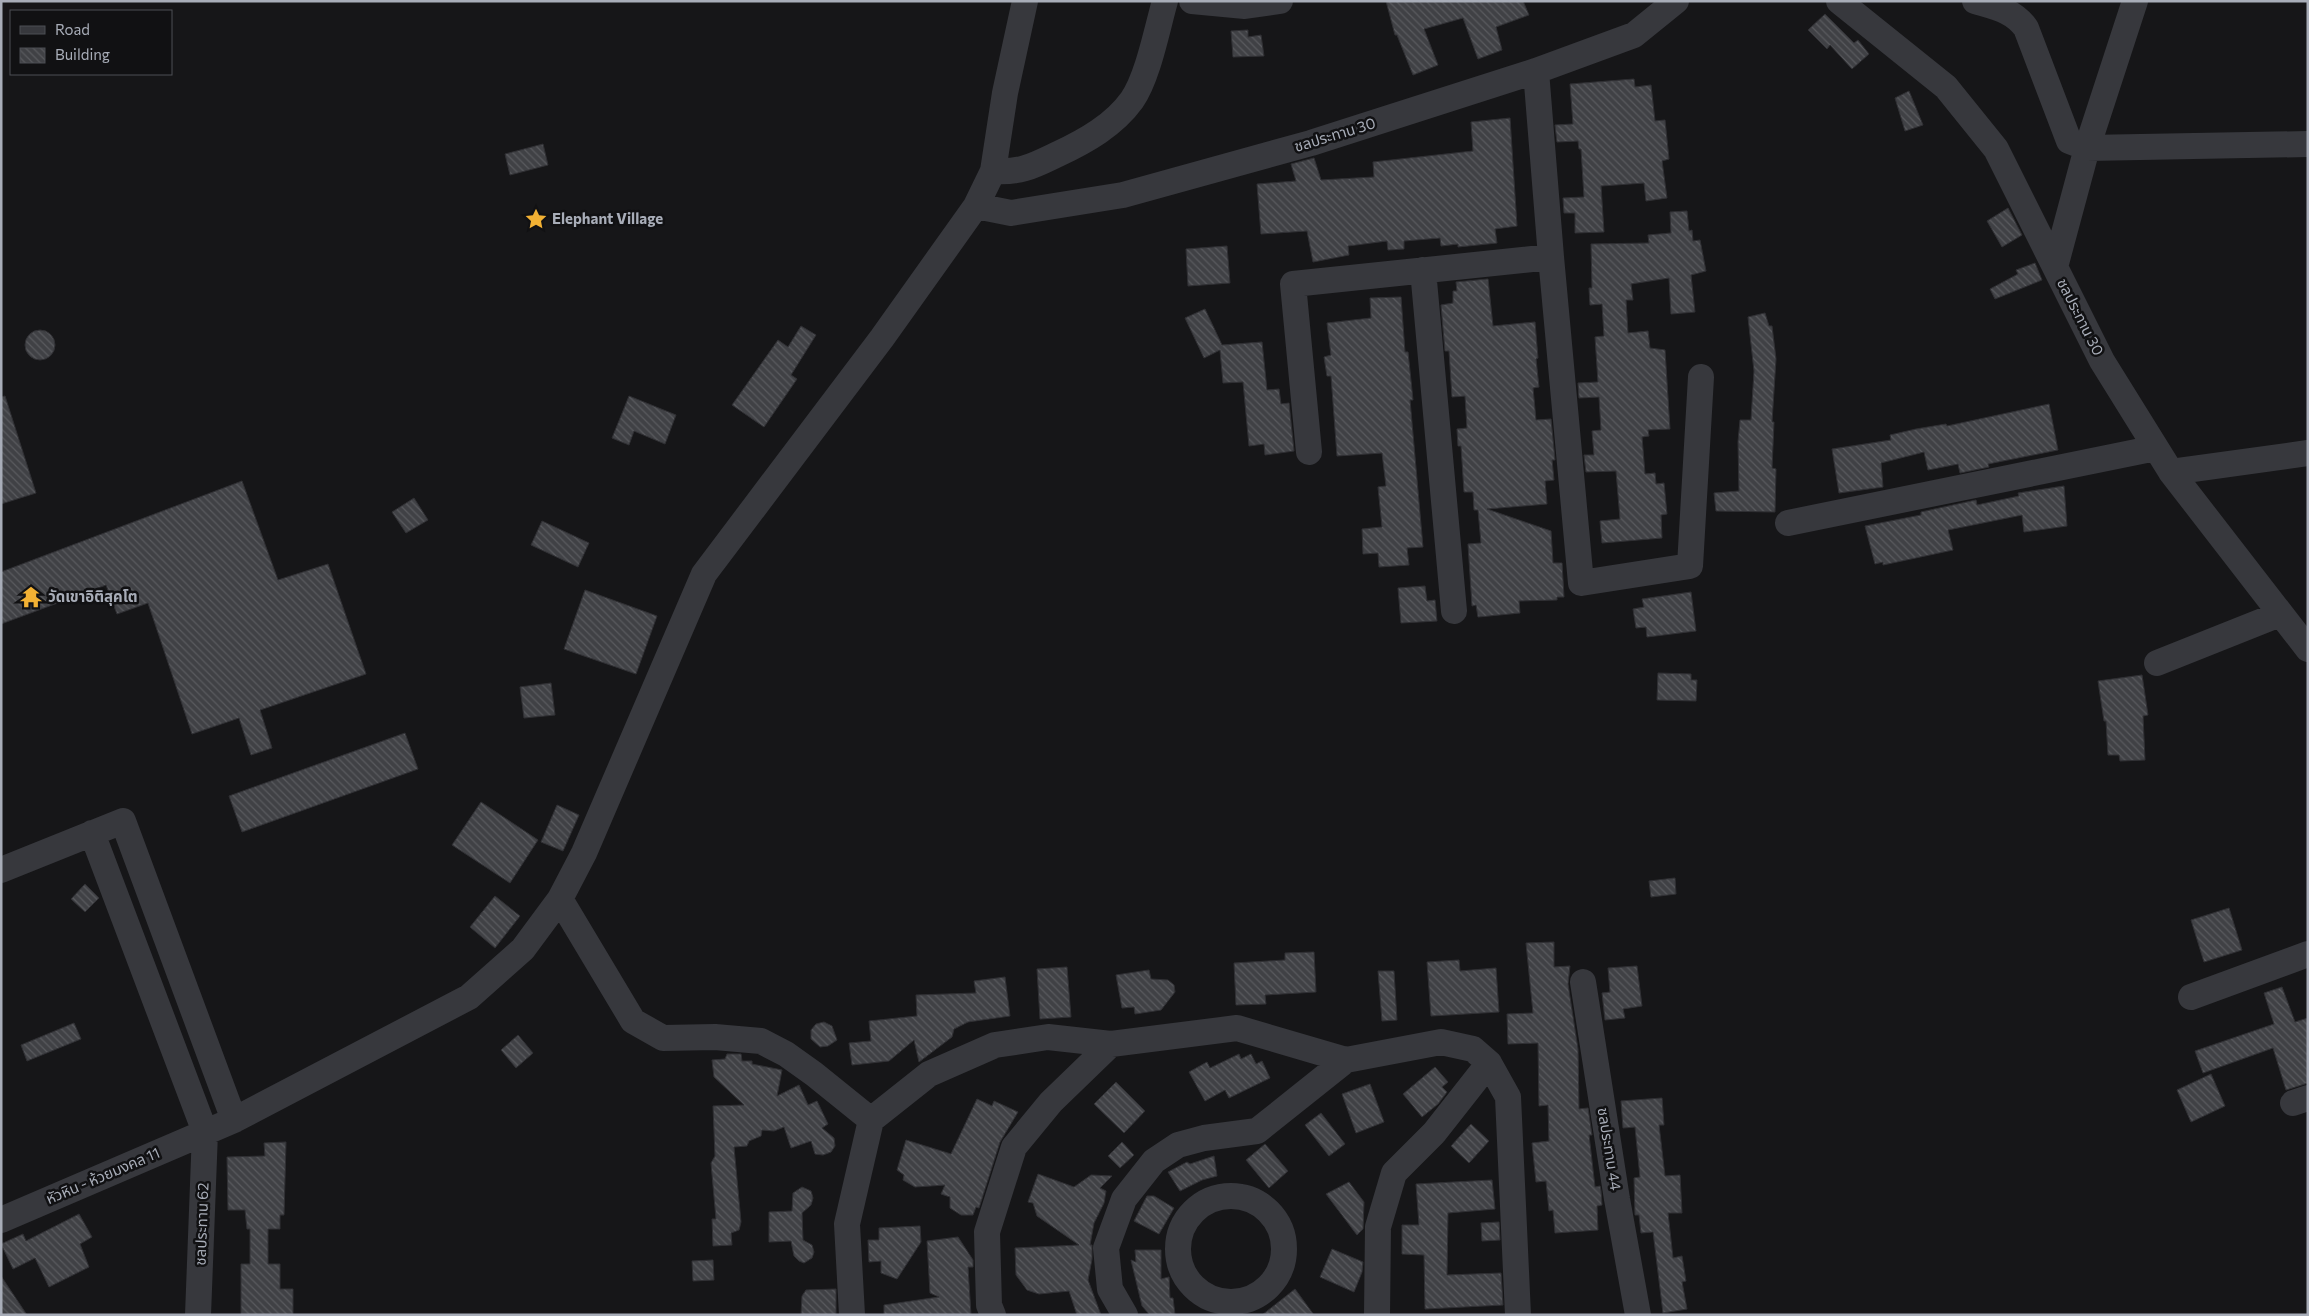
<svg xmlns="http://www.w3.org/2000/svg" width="2309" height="1316" viewBox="0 0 2309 1316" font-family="Commissioner,'Noto Sans Thai',sans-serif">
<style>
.building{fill:url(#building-back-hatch);stroke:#303034}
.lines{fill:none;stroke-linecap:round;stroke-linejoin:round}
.minor{stroke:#37383d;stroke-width:26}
.labels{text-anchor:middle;stroke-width:5;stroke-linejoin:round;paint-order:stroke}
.street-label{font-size:15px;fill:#a8adb8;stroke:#111113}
.poi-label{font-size:15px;font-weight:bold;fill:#a8adb8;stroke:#111113;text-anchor:start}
</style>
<defs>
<pattern id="building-back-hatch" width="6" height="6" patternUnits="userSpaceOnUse" patternTransform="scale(1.25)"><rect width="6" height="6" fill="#404145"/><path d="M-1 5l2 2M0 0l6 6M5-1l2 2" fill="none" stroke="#595a5e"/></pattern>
</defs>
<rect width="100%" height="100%" fill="#161618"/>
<path class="building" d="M1386,1H1523L1529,15L1496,27L1502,50L1478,59L1463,18L1424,29L1438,65L1413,75L1397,35H1395Z
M1825,14L1854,43L1858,40L1869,54L1852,69L1830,45L1827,49L1808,30Z
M1248,30V37L1261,35L1264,56L1233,57L1231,31Z
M1634,79L1635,87L1651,85L1655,121L1665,120L1669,159L1662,161L1667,198L1646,201L1644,183L1601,186L1604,232L1575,233V213H1564L1563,198L1584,197L1581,149H1579L1578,141L1557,142L1555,125L1573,124L1570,84Z
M1909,91L1923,125L1905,131L1895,98Z
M1510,118L1517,226L1495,229L1497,243L1458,247V244L1441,246L1440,238L1404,241V249L1388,250L1387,241L1348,246L1349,255L1313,262L1307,231L1261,234L1257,184L1296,181L1291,164L1314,158L1321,180L1374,177L1373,162L1473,151L1471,122Z
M543,144L548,165L510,175L505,154Z
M2008,208L2022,235L2002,247L1987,221Z
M1687,211L1689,231L1692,230L1693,241L1700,240L1706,271L1691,275L1695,312L1671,314L1669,278L1631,284L1633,300H1626L1628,333L1648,331L1650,348L1665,350L1670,429L1648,430L1649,436L1642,437L1645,474L1655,473L1656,484L1664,483L1667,514L1661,515L1662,538L1602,543L1600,521L1620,519L1616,471L1586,472L1584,455H1594L1592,431L1601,430L1599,397L1579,398L1578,383L1598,382L1595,337L1604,336L1602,304L1590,305L1589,288H1592L1591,244L1649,243L1648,235L1671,233L1670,212Z
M1227,246L1230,283L1188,286L1186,249Z
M2035,263L2042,280L1995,299L1990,289L2018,274L2016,270Z
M1488,279L1493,326L1535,322L1538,358L1536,359L1539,387L1533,388L1536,420L1551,419L1555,460H1552L1554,480L1545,481L1547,504L1487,509L1551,531L1553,563H1562L1564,597H1557V600L1519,601L1520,613L1478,617L1476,605L1472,606L1468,544L1481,543L1478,510H1474L1473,492H1464L1461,446H1458L1457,429L1467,428L1465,396L1452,397L1449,351H1445L1441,305L1453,303V291H1457L1456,282Z
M1401,297L1405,352H1408L1413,400H1410L1423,547L1407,548L1409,565L1379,567L1378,553L1363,554L1362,529L1382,527L1378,487L1386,486L1382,453L1337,456L1331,376H1327L1324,357L1331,355L1327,323L1371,318L1370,298Z
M1205,309L1222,345L1262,342L1267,390L1279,389L1281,404L1289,403L1294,451L1265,455L1264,444L1249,446L1243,382L1223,383L1220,350L1204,358L1185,318Z
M1765,313L1769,326H1772L1776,359L1772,422H1774L1772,468L1776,469L1775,512L1716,511L1714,493L1739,491L1738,442L1740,420H1751L1754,371L1748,317Z
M801,326L816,335L791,375L797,379L764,427L732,405L778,340L788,347Z
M25 345a15 15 0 1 1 30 0a15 15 0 1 1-30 0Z
M5,396L36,493L1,504V397Z
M629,396L676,415L665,444L634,431L629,445L612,438Z
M2049,404L2058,450L1988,464L1989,467L1960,473L1958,464L1928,470L1924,452L1881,463L1883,487L1839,493L1832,449L1891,440L1890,435L1916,429L1946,424L1947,426Z
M242,481L278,580L328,564L366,674L260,710L272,748L251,755L239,718L192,734L148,603L117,614L106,585L1,624V572Z
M2064,486L2067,526L2024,532L2022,515L1948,530L1953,550L1883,565V562L1875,564L1865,526L1921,515V512L1976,500L1977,505L2019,496L2018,493Z
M414,498L428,520L406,533L392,512Z
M542,521L589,543L578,567L531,545Z
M1425,586L1427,601L1435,600L1437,621L1401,623L1398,588Z
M585,590L657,616L636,674L564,649Z
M1691,592L1696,631L1647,637L1646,627L1636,628L1633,609L1644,607L1642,599Z
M1658,673L1691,674V680H1697L1696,701L1657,700Z
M2142,675L2148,715L2143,716L2145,760L2120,761L2119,755H2108L2106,721H2104L2098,681Z
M551,683L555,715L524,718L520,687Z
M405,733L418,769L242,832L229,796Z
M481,802L538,840L510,883L452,845Z
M557,805L579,815L563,851L541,842Z
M1675,878L1676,894L1651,897L1649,881Z
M85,884L99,898L85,912L71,899Z
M495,896L520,916L495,948L470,927Z
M2229,908L2242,950L2204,962L2191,920Z
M1554,942V967L1570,966L1568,984L1578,1049L1579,1109L1588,1108L1592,1135H1589L1595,1187L1600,1186L1601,1191L1602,1205L1597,1206L1598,1230L1555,1233L1553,1210L1549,1211L1546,1181L1536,1182L1532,1143L1549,1141L1548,1105L1539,1106L1538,1043L1508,1044L1507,1014L1533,1013L1526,943Z
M1314,952L1316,992L1265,995L1266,1004L1236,1005L1234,963L1285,960V953Z
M1459,960L1460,971L1496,968L1499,1012L1431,1016L1427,962Z
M1637,966L1642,1006L1623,1009L1625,1018L1605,1020L1602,993L1610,992L1608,968Z
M1067,967L1071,1017L1040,1019L1037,969Z
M1149,970L1151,979L1168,980L1174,985L1175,992L1161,1010L1135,1014L1134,1007L1122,1008L1116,975Z
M1378,971H1394L1397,1020L1382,1021Z
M1005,977L1010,1016L968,1022L954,1029L952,1037L919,1062L914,1040L889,1061L852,1065L849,1043L871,1041L869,1021L917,1016L916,995L976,993L974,981Z
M2282,987L2295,1022L2308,1018V1083L2286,1090L2273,1048L2203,1073L2195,1051L2274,1024L2264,993Z
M824,1022L832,1026L837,1040L828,1046L820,1047L811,1039V1030L816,1024Z
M74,1023L81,1039L27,1061L21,1045Z
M518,1035L533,1053L516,1068L501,1050Z
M727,1054H741L742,1061H752V1064L782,1070L777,1096L799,1085L808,1105L817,1101L828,1124L822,1128L834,1138L835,1146L831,1152L823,1155L815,1154L811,1141L791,1148L784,1127L774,1131L762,1130L761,1136L749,1141L747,1146L734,1147L741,1222L739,1230L731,1233L732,1245L713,1246L712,1219H716L711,1163L715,1156L713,1106L744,1105L714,1077L712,1060L725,1059Z
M1239,1054L1241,1059L1251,1054L1256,1064L1262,1061L1270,1078L1229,1098L1225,1090L1205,1101L1189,1072L1207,1062L1210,1068Z
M1435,1067L1448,1082L1442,1087L1447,1092L1438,1104L1422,1117L1403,1094Z
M2211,1074L2225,1106L2191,1122L2177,1090Z
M1116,1082L1145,1111L1124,1133L1094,1104Z
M1370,1084L1384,1122L1356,1133L1342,1094Z
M1662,1098L1664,1125H1659L1665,1176L1680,1175L1682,1213H1668L1673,1258L1682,1256L1686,1281L1682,1282L1687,1309L1663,1313L1653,1232L1641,1233L1639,1215H1635L1634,1178L1640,1177L1635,1127L1623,1128L1621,1101Z
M977,1099L992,1106L994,1101L1018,1112L1000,1142L979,1208L976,1207L973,1215H961L950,1208V1197L941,1194L945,1185L915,1187L903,1180L904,1175L897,1170L906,1140L951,1154Z
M1321,1113L1345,1144L1329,1156L1305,1125Z
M1471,1124L1489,1141L1469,1163L1451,1146Z
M286,1142L284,1215H280V1229H268V1264H280V1289H293V1315H241V1264H250V1229H247L245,1210H228L227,1157L265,1156L264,1143Z
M1122,1142L1134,1155L1120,1168L1108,1156Z
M1265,1144L1288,1171L1269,1188L1246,1160Z
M1214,1156L1217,1176L1202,1180L1180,1191L1168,1172L1187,1162L1190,1164Z
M1038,1174L1074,1187L1091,1175L1112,1176L1100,1188L1106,1191L1104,1203L1094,1223L1090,1245H1092V1259L1088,1280L1101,1315H1077L1069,1291L1039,1294L1027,1290L1016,1275L1015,1248L1079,1245L1037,1216L1033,1203L1028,1202Z
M1492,1180L1495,1209L1448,1213L1447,1275L1501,1273L1503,1305L1425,1309L1424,1255L1402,1254V1225H1419L1416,1184Z
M1349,1182L1364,1202L1363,1229L1357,1235L1326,1194Z
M802,1187L811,1191L813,1198L811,1205L802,1213L803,1240L812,1245L814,1252L812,1258L804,1263L799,1261L794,1256L791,1241L769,1242V1212L792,1211L793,1193Z
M1147,1196H1154L1174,1208L1159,1234L1134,1221Z
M79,1214L92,1237L80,1244L89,1267L49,1287L35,1258L13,1269L1,1244L23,1234L26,1241Z
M1499,1222L1500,1240L1482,1241L1481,1223Z
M920,1226L921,1242L897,1279L881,1273V1261L869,1262L868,1240H879V1228Z
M958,1237L973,1260V1267H968L971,1315H884V1305L939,1297L930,1293L927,1241Z
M1332,1249L1363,1262L1362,1272L1354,1292L1320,1277Z
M1135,1250H1161V1279L1169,1277L1170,1298H1173L1175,1315H1150L1142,1306L1131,1260L1136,1262Z
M713,1260L714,1280L693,1281L692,1261Z
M1,1276L27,1315H1Z
M836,1289V1315H801L802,1296L806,1290Z
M1295,1289L1314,1315H1262Z"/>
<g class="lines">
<path class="minor" d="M1192,1L1245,6L1280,1
M1839,1L1946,87L1996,149L2102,361L2171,472L2308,649
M1975,1C1995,7 2013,10 2026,28L2069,141L2087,148L2308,144
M1536,71L1551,257L1581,583L1690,566L1701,377
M993,171C1021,173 1033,166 1058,154C1086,141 1114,125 1132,100C1148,77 1157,29 1165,1
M976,206L1011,213L1123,195L1311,143L1536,71L1634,35L1676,1
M2055,267L2087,148L2135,1
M1423,270L1454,611
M1309,452L1293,284L1551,257
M2171,472L2308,453
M1788,523L2156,448
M2157,663L2280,614
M92,833L205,1132L198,1315
M1,870L123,821L234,1120
M560,899L633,1021L663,1038L715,1037L761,1041L786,1054L814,1074L871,1120
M1583,982L1617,1199L1638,1315
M2191,997L2308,954
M2293,1103L2308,1098
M1178 1249a53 53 0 1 1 106 0a53 53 0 1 1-106 0Z
M1,1220L234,1120L469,997L523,949L560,899L584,853L704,574L882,338L976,206L993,171L1005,93L1025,1
M852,1315L847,1224L871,1120L929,1074L995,1045L1048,1037L1111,1044L1237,1028L1346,1060L1441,1042L1473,1049L1489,1063L1508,1097L1518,1315
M993,1315L989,1305L987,1232L1014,1147L1051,1102L1111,1044
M1125,1315L1110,1289L1106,1248L1124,1199L1154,1161L1178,1145L1204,1138L1257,1131L1346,1060
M1377,1315L1378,1227L1394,1173L1434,1133L1489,1063"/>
</g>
<defs>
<g id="sight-bare" transform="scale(1.725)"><path d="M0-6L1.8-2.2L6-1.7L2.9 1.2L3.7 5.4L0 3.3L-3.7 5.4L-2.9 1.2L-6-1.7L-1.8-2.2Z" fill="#f2b134" stroke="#111113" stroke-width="2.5" paint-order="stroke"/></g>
<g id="temple-bare" transform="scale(1.725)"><path d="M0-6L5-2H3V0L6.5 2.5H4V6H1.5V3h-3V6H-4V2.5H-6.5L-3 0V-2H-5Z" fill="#f2b134" stroke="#111113" stroke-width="2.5" paint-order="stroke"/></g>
</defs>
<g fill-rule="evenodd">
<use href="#sight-bare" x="536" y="219"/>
<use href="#temple-bare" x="31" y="597"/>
</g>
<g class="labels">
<g class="street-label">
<text transform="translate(1335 135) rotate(-17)" y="5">ชลประทาน 30</text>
<text transform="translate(2080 317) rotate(63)" y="5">ชลประทาน 30</text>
<text transform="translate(1609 1149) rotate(81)" y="5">ชลประทาน 44</text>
<text transform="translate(103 1176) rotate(-23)" y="5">หัวหิน - ห้วยมงคล 11</text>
<text transform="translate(202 1224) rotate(-88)" y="5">ชลประทาน 62</text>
</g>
<g class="poi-label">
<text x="552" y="224">Elephant Village</text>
<text x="48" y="602">วัดเขาอิติสุคโต</text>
</g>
</g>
<rect width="2309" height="1316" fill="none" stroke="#a8adb8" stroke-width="5"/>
<rect x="10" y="10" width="162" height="65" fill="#111113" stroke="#4d4f55"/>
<rect x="20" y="26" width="25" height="8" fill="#37383d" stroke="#4d4f55"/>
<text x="55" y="35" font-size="15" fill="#a8adb8">Road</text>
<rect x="20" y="48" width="25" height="15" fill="url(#building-back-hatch)" stroke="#4d4f55"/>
<text x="55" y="60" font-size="15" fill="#a8adb8">Building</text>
</svg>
